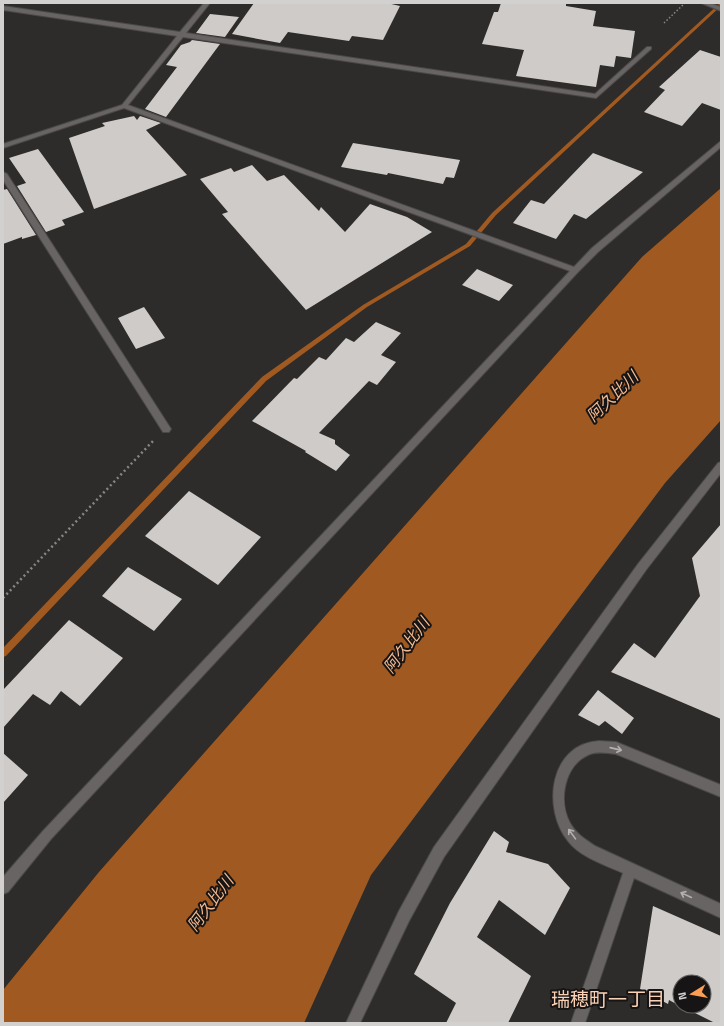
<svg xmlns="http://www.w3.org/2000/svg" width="724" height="1026" viewBox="0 0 724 1026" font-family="'Titillium Web','Noto Sans JP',sans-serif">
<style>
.water{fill:#a05a21}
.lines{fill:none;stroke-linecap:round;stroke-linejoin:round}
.stream{fill:#a05a21;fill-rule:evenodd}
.building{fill:#cecbc8}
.minor-casing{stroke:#4b4948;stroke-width:2}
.path-far1{stroke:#888685;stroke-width:1.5;stroke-dasharray:1.5 2;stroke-linecap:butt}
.path{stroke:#888685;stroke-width:2.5;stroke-dasharray:2 3;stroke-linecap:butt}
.minor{fill:#676463;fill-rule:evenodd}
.oneway{stroke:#b3b0af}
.labels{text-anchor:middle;stroke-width:4;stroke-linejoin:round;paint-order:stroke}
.water-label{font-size:16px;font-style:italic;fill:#f4ba91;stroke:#161414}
.near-neighbourhood-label{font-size:19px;fill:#fbd1b5;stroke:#161414}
</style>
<rect width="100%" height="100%" fill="#2e2c2a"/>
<path class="water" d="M721,188V420L665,483L371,875L304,1023H3V990L99,872L642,257Z"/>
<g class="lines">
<path class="stream" d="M720,3L721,6L496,215L470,246L367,307L266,381L6,656L3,657V648L262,377L363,305L466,244L492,213Z"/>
</g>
<path class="building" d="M254,3H387L400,6L383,40L352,36L349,41L288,32L280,43L232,34Z
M501,3H566V6L596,11L593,26L635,31L631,58L616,56L614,67L600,65L596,87L516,76L524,50L482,44L494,12H498Z
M210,14L239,17L225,37L196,33Z
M192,40L220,44L166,117L145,109L177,67L166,65L181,45L190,42Z
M700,50L721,57V110L702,103L682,126L644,112L665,90L659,87Z
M134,116L137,120L140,116L161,123L146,130L187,175L94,209L69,138L105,126L102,123Z
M353,143L422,154L460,160L454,178L446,177L443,184L388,173L387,175L341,167Z
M38,149L84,212L62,220L65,225L46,232L17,186L26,183L9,158Z
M593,153L643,172L586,219L574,214L556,239L513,223L531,200L544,204Z
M252,165L267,181L284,175L319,211L321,207L345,232L370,204L407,217L432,232L306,310L222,214L228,212L200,179L231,168L234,172Z
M7,189L36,235L22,239V237L3,244V190Z
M477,269L513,285L499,301L462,285Z
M144,307L165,338L136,349L118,318Z
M376,322L401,333L381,355L396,362L377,385L369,381L319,433L335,440V444L350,455L336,471L305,452L306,451L252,421L294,378L297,379L319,357L326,360L346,338L354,342Z
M189,491L261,537L218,585L145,536Z
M721,524V719L611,672L634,643L655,658L700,596L692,558Z
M128,567L182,599L154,631L102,596Z
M69,620L123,658L80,706L61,691L50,705L33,694L3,728V690Z
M598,690L634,718L622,734L605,721L599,726L578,715Z
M3,753L28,775L3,803Z
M494,831L509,842L506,852L548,864L570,888L545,935L499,900L477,937L531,976L508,1023H446L456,1003L414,974L450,903Z
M653,906L721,936V1023H715L681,1006H704V982H680V1006L669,1000L668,1004L640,989Z"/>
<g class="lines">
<g class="minor-casing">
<path id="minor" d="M204,3H210L186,33L595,94L647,47H651V49L596,98L183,37L128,105L574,267L592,248L721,141V147L598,252L578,272L51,839L8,892L3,894V877L43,831L570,271L124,108L3,148V144L122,105L177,36L3,10V6L180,32Z
M701,3H710L721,7V11Z
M3,172L7,174L169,426L171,429L169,432H163L3,180Z
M721,462V473L646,570L444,857L409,921L360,1023H346L399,911L434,847L638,564L718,463Z
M599,741L616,742L721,785V797L616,754C608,753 596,751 588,755C564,766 558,801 570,823C576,834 585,839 595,846L721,904V918L634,878L585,1023H571L623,873C605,865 580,857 568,841C542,809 549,744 599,741Z"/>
</g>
<path class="path-far1" d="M664,23L685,3"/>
<path class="path" d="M3,598L154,440"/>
<use href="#minor" class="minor"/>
</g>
<defs><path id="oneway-shaft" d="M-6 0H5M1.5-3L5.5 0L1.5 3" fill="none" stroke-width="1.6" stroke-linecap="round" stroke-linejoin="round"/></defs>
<g class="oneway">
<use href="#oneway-shaft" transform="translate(616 749) rotate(13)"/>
<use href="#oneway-shaft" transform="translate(572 834) rotate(-126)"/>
<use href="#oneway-shaft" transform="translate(686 895) rotate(-155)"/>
</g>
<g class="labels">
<g class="water-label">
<text transform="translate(612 396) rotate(-44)" y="6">阿久比川</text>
<text transform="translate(406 645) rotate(-53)" y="6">阿久比川</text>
<text transform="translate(210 903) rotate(-53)" y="6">阿久比川</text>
</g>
<g class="near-neighbourhood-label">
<text x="608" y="1006">瑞穂町一丁目</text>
</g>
</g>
<rect width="724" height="1026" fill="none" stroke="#d3d1d0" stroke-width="8"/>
<g transform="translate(692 994) rotate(259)"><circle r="19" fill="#161414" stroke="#62605f"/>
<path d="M0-3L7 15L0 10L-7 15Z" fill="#fc9d54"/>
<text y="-6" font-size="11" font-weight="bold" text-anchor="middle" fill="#d3d1d0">N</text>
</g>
</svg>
